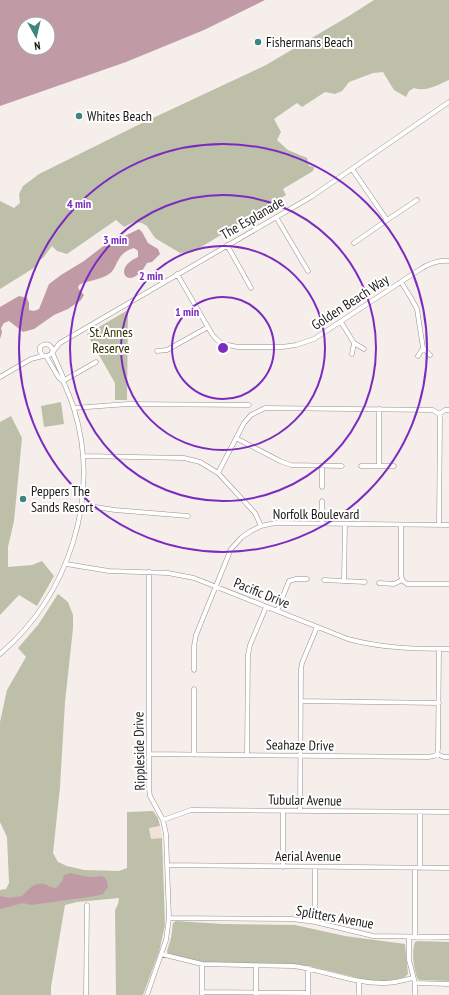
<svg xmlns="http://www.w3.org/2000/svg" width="449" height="995" viewBox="0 0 449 995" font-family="'PT Sans Narrow',sans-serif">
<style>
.built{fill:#f0e2d9}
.green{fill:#bebfa9}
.water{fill:#c09ba6;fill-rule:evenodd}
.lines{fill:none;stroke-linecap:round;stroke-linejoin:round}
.minor-casing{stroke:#98918d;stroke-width:5}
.minor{stroke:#fff;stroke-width:4}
.ring{fill:none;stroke:#7b2cbf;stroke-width:2}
.poi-dot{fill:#3d8581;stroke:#fff;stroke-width:1.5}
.labels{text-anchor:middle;stroke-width:4;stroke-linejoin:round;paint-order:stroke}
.poi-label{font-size:14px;fill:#1c1a19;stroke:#fff;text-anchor:start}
.street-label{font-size:14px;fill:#1c1a19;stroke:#fff}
.park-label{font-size:14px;fill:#302f03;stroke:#fff}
.centre{fill:#7b2cbf;stroke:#fff;stroke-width:2}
.ring-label{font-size:12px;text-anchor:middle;font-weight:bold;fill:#7b2cbf;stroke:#fff;stroke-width:4;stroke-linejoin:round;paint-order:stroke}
</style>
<rect width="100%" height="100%" fill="#f5eeea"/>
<path class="built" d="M160,826L162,838L151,839L149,828Z"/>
<path class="green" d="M374,0H449V80C437,85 427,92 414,88L409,91L406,97L394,90L383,72L373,73L349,82L342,91L335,94L325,92L302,107L297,103L274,119L281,132L277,140L288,150L307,158L309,166L314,167L313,171L283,189L286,195L193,252L180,253L155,238L147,226L142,223L134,222L124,227L116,220L67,254L57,251L52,246L43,258L39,260L37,266L0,289V201L14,208L20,203L19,194L23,186L39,174L138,125L266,65L349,16Z
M128,310L127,400H115V383L87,334Z
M61,402L64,424L44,427L41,406Z
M11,416L22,438L14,521L8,547V567L32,565L42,561L54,576L37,606L19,595L0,615V422Z
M58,594L68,602L73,615V628L65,702L60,787L53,853L58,862L67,866L84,870L119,871L127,868V812L153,811L158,818L160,826L149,828L151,839L162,838L165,925L159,952L143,995H116L115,910L118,904L119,898L77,902L65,905L51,987V995H0V890L6,889L9,883L7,837L0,822V722L7,690L26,657L18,648L38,625Z
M176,921L223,924L295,925L345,936L405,944L408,974L405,977L398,979L384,981H373L361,979L309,966L293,964L202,962L168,954L167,951L171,938L173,923Z
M418,941L449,942V981L419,980L417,978C414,967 411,954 415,942Z"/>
<path class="water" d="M0,0H265L204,30L126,62L0,106ZM24,24H48V48H24Z
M139,229L142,232L148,243L158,249L160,254L152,262L147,263C130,294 110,269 138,257V251L134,248C128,250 122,253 119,259C115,265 115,270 109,274C101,280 88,280 79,285L78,288L84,295L81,300L68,309L54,315L34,329L23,332L9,321L4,323L1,328L2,332L0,339V307L19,296L27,298L29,303V310L34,311L39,309L49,284L61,275L84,261L102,247Z
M70,873C76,874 82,876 89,877C99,877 107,872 108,887L103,894L96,896L38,904L31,905L23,903L0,909V896L10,898L22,896C28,890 33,882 44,884C48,885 51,888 56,888L62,881L64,875Z"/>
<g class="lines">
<g class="minor-casing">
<path id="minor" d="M352,169L387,220L417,200
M276,217L308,271
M354,243L387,220
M227,245L251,288
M177,274L212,334L216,339L223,344L238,347H282L296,345L314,339L419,270C428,264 438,260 449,261
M401,282L411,298L417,309L423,348L418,356
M341,322L354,343L352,354
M354,343L364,349
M423,348L430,355
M53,351C51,344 45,342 40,347V351L42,355C51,359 54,349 60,343L311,197L449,102
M157,351L167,350L208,327
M46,356L59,378L63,381
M0,377L31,359L43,356
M63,381L96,362
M74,408L128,404L249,405
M379,409V466H394
M439,414L440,418L439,525
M236,438L280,461L291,465L342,466
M83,456L184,458L200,462L218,473L255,513L261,526
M322,466V487
M361,466H379
M218,473L244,423L251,415L265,408L433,410L439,414L445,410H449
M82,505L115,510L188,516
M322,524V501
M345,524L344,581L365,582
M401,525V576L403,581L407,584H449
M66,564L109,571L168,573L194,578L348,639C381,648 414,649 449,649
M324,580L344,581
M379,583L394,584L402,580
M277,611L289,581L296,579H307
M0,654C69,595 101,497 74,409C71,399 67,390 63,381V377L52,352
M194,670V646L196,635L231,549L242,537L251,531L261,526L275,523L449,525
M194,689V755
M301,701L439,703
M149,754L428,757L434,756L437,754L444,757H449
M437,754L438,749L439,649
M247,755L248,655L250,645L266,607
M283,811V867
M300,811L301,669L302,663L317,627
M163,820L191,810L449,812
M167,865L449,868
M415,868V937
M420,868V812
M169,918L292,919L315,922L373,936L449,937
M315,922V867
M409,937V960L415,983V995
M161,954L202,964L293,966C324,970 354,984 385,983C395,983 404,980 413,978
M202,964V995
M256,966V995
M415,983L449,984
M202,992L308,993
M86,995L87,905
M147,995L166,940L169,918L166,834L163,820L150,796L149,789V572
M308,995V968
M359,995V981"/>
</g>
<use href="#minor" class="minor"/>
</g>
<g class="ring">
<circle cx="223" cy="348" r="51"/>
<circle cx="223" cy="348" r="102"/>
<circle cx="223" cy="348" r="153"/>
<circle cx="223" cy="348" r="204"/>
</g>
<g class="poi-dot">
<circle cx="258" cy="42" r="4"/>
<circle cx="79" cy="116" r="4"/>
<circle cx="23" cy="499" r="4"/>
</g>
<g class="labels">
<g class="poi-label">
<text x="266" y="47">Fishermans Beach</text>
<text x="87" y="121">Whites Beach</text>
<text x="31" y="496">Peppers The<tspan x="31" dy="16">Sands Resort</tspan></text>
</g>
<g class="street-label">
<text transform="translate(252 218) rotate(-30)" y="5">The Esplanade</text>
<text transform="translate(350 302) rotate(-33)" y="5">Golden Beach Way</text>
<text x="316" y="519">Norfolk Boulevard</text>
<text transform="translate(262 593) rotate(22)" y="5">Pacific Drive</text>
<text transform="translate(300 745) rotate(1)" y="5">Seahaze Drive</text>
<text transform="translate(139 751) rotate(-91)" y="5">Rippleside Drive</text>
<text transform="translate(305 800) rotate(1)" y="5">Tubular Avenue</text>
<text x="308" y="861">Aerial Avenue</text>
<text transform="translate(335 917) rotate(10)" y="5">Splitters Avenue</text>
</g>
<g class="park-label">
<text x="111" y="337">St. Annes<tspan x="111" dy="16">Reserve</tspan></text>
</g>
</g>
<circle cx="223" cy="348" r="6" class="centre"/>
<g class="ring-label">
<text x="79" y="208">4 min</text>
<text x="115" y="244">3 min</text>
<text x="151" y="280">2 min</text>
<text x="187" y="316">1 min</text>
</g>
<g transform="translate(36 36) rotate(172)"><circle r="19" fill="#ffffff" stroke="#a4a3a3"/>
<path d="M0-3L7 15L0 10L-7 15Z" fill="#3d8581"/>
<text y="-6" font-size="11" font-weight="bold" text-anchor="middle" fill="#1c1a19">N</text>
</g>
</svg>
